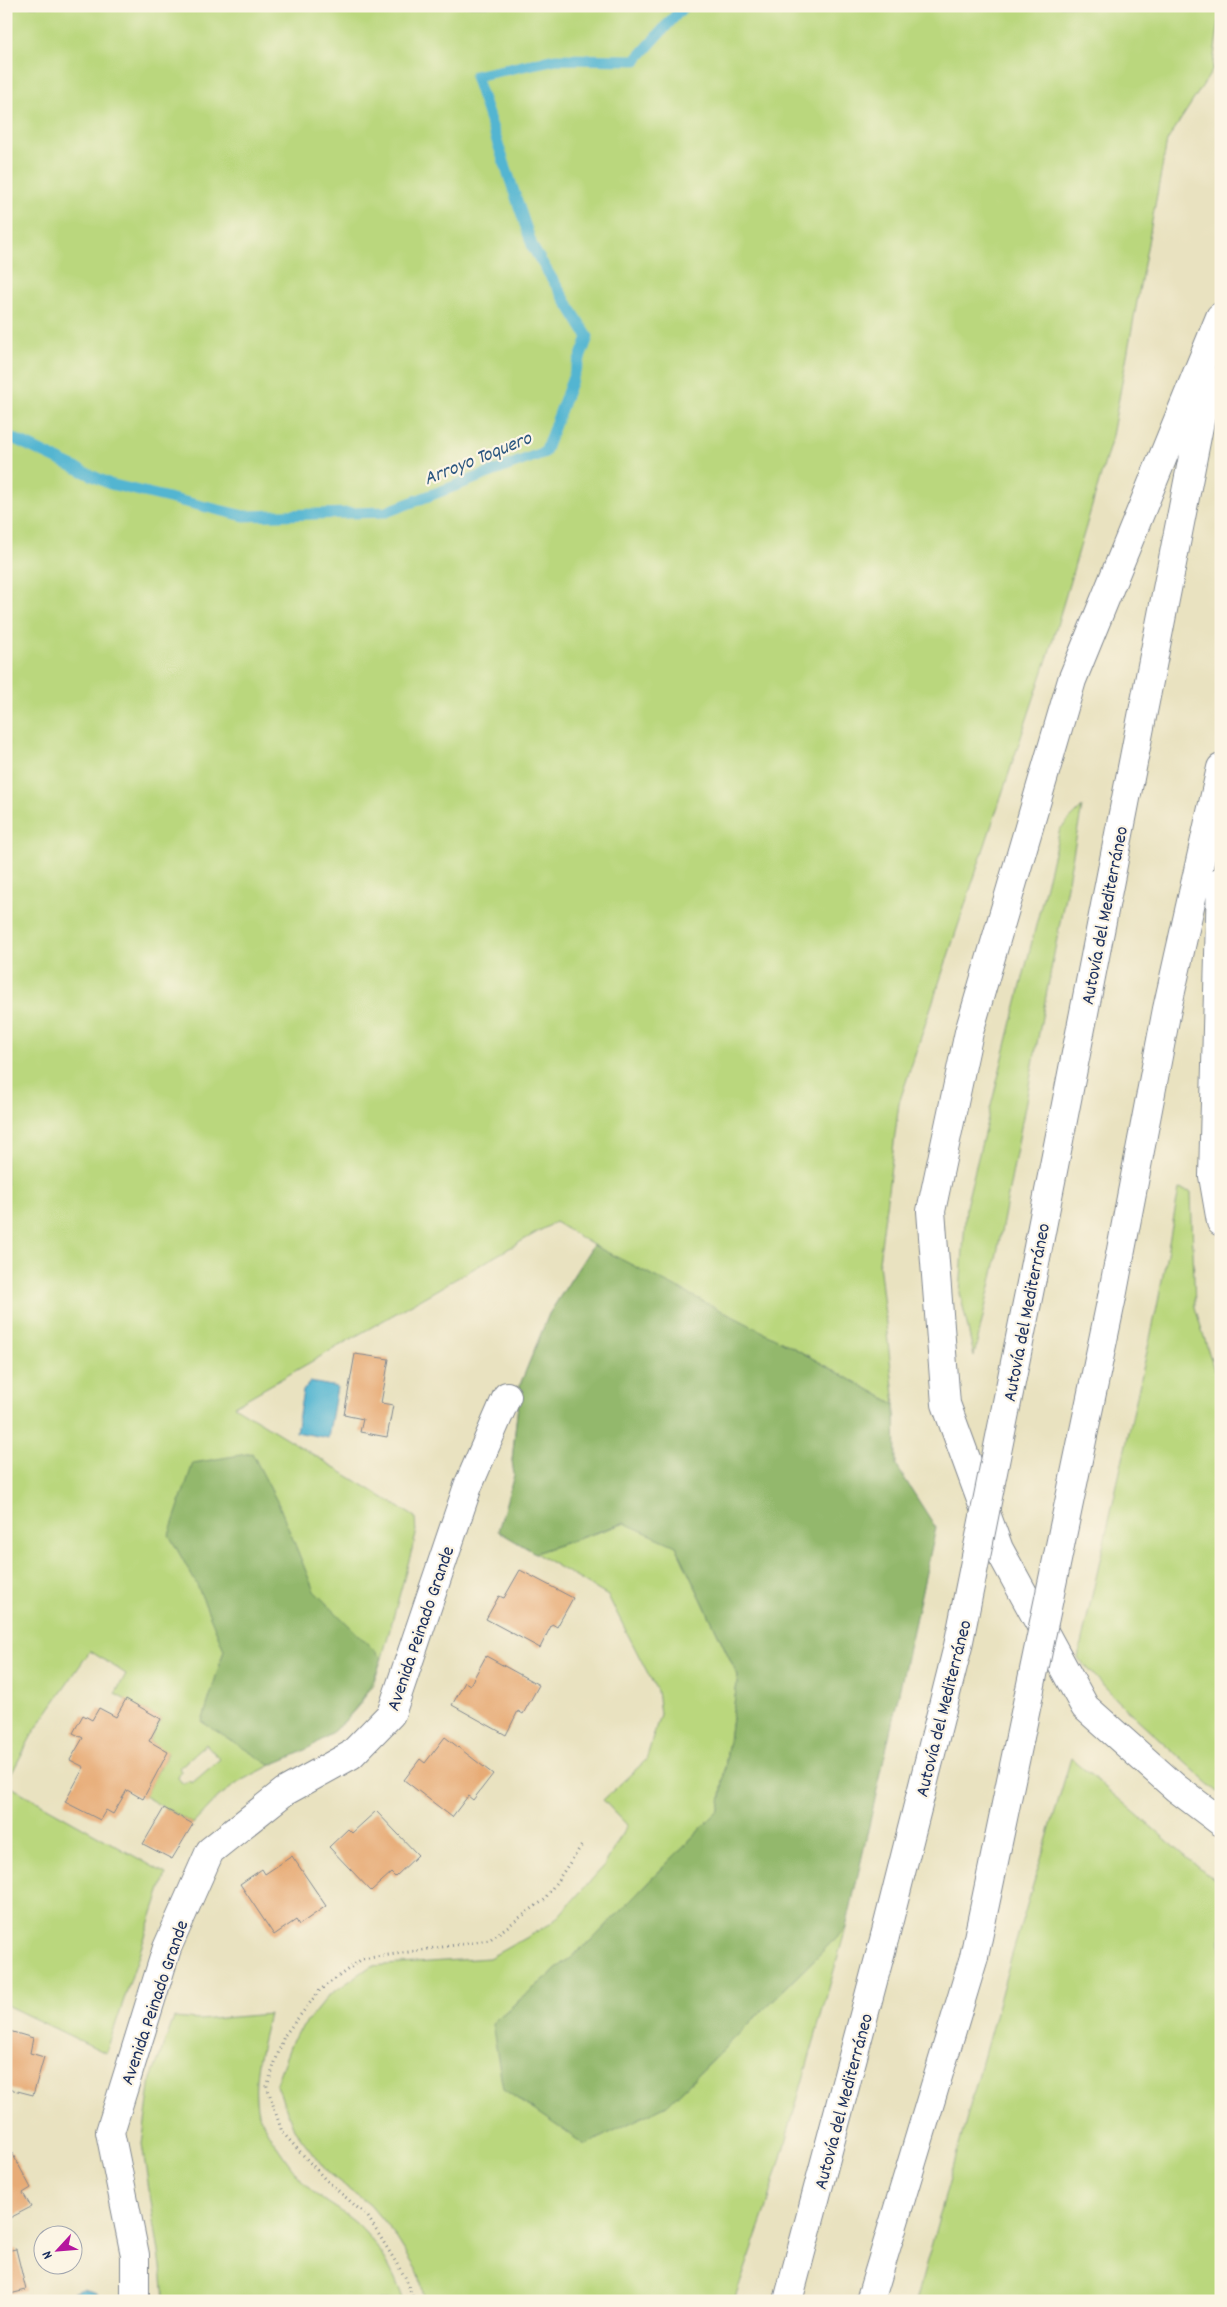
<svg xmlns="http://www.w3.org/2000/svg" width="1227" height="2307" viewBox="0 0 1227 2307" font-family="Dekko,sans-serif">
<style>
.green{fill:#bad77d;stroke:#6a836e;fill-rule:evenodd}
.forest{fill:#93b86c;stroke:#577465}
.water{fill:#53b5d1;stroke:#377298}
.lines{fill:none;stroke-linecap:round;stroke-linejoin:round}
.stream{stroke:#53b5d1;stroke-width:11}
.building{fill:#e7ab76}
.minor-casing{stroke:#82888f;stroke-width:30}
.motorway-casing{stroke:#82888f;stroke-width:30}
.path{stroke:#82888f;stroke-width:3;stroke-dasharray:1 4;stroke-linecap:butt}
.minor{stroke:#fff;stroke-width:28}
.motorway{stroke:#fff;stroke-width:28}
.motorway-bridge-casing{stroke:#82888f;stroke-width:30;stroke-linecap:butt}
.motorway-bridge{stroke:#fff;stroke-width:28}
.labels{text-anchor:middle;stroke-width:4.5;stroke-linejoin:round;paint-order:stroke}
.street-label{font-size:19px;fill:#1b2f5e;stroke:#fcf5e5}
.water-label{font-size:20px;font-style:italic;fill:#2c5780;stroke:#fcf5e5}
</style>
<rect width="100%" height="100%" fill="#fcf5e5"/>
<filter id="ink" filterUnits="userSpaceOnUse"><feTurbulence type="fractalNoise" baseFrequency=".02" numOctaves="2"/><feDisplacementMap in="SourceGraphic" scale="10" xChannelSelector="R" yChannelSelector="G"/><feConvolveMatrix kernelMatrix="1 2 1 2 8 2 1 2 1" color-interpolation-filters="sRGB"/></filter>
<filter id="wash" filterUnits="userSpaceOnUse"><feTurbulence type="fractalNoise" baseFrequency=".0096" numOctaves="4" result="noise"/><feDisplacementMap in="SourceGraphic" scale="20" xChannelSelector="R" yChannelSelector="G"/><feGaussianBlur stdDeviation="1.12" result="paint"/><feColorMatrix in="noise" values="0 0 0 0 0 0 0 0 0 0 0 0 0 0 0 0 0 1.4 0 .05"/><feComposite in="paint" operator="in"/></filter>
<g filter="url(#wash)">
<rect width="100%" height="100%" fill="#e9e2c0"/>
<path class="green" d="M6,6H1221L1212,71L1167,141L1111,441L1048,656L899,1103L879,1262L895,1404L781,1341L676,1546L738,1676L719,1810L595,1937L492,2023L667,2105L846,1928L766,2210L734,2301H425L419,2274L394,2234L370,2205L328,2173L294,2129L276,2083L293,2039L328,1996L371,1966L489,1958L552,1923L604,1866L627,1825L603,1800L646,1760L660,1714L657,1691L608,1596L535,1553L623,1524L512,1461L520,1385L549,1314L593,1245L555,1222L234,1406L415,1517L416,1535L382,1658L373,1684L360,1704L344,1722L325,1738L242,1780L218,1797L193,1824L144,1796L168,1753L149,1741L161,1719L115,1694L126,1674L90,1651L33,1733L6,1784ZM206,1744L220,1759L192,1783L190,1781L183,1784L178,1778L181,1771L179,1768Z
M1082,807L994,1269L974,1356L960,1293L966,1206L1060,829Z
M1179,1189L1191,1192L1195,1307L1221,1393V1795L1123,1706L1078,1658L1157,1307Z
M1071,1758L1205,1873L1221,1882V2301H916L1009,1965Z
M6,1784L166,1874L106,2053L6,2005Z
M269,2014C262,2044 252,2076 257,2108C260,2125 297,2177 311,2190C325,2204 345,2212 359,2226C380,2247 394,2273 404,2301H164L161,2266L142,2144L151,2079L174,2018L199,2020Z"/>
<path class="forest" d="M593,1245L781,1341L895,1404L896,1465L936,1528L846,1928L667,2105L585,2145L503,2089L492,2023L595,1937L719,1810L738,1676L676,1546L624,1523L535,1553L498,1531L514,1475L512,1461L520,1385L549,1314Z
M252,1453L279,1505L314,1591L382,1658C362,1715 327,1745 270,1765L202,1722L224,1650L197,1585L169,1535L193,1463Z"/>
<path class="water" d="M310,1382L337,1387L328,1438L296,1432L303,1391Z
M83,2289L97,2293L99,2301H68L73,2293Z"/>
<g class="lines">
<path class="stream" d="M6,435L110,484L244,516L386,512L545,452L588,337L533,248L475,76L556,59L636,60L684,6"/>
</g>
<g id="blocks">
<path class="building" d="M355,1354L389,1359L381,1403L393,1405L387,1437L360,1432L363,1419L344,1415Z
M520,1570L573,1598L557,1627L552,1624L540,1648L486,1619L499,1596L504,1598Z
M486,1656L539,1685L523,1714L518,1711L506,1735L452,1705L465,1682L470,1685Z
M126,1699L161,1719L149,1741L168,1752L143,1799L127,1790L113,1814L106,1810L100,1820L65,1802L84,1767L70,1760L83,1738L73,1733L83,1715L92,1720L99,1708L116,1717Z
M445,1737L493,1774L473,1800L468,1796L452,1817L404,1780L420,1759L425,1763Z
M164,1808L193,1824L172,1859L143,1844Z
M376,1811L418,1855L395,1877L391,1873L371,1891L329,1847L348,1829L352,1833Z
M292,1856L326,1906L299,1925L296,1920L274,1935L240,1884L262,1869L265,1874Z
M6,2030L33,2038L30,2053L44,2057L33,2095L6,2088Z
M11,2151L31,2188L23,2193L31,2207L6,2220V2154Z
M16,2249L26,2290L6,2295V2251Z"/>
</g>
</g>
<g filter="url(#ink)">
<use href="#blocks" fill-opacity="0" stroke="#82888f" stroke-width="1"/>
<g class="lines">
<g class="minor-casing">
<path id="minor" d="M135,2301V2255L110,2132L167,1948L210,1851L284,1792L351,1755L391,1714L468,1486L507,1396"/>
</g>
<g class="motorway-casing">
<path id="motorway" d="M1220,317L1072,680L969,1032L931,1211L946,1404L999,1549L1085,1707L1176,1788L1221,1822
M1221,881L1213,1176L1221,1222
M1032,1278L1208,380
M1112,1297L1167,1009L1221,768
M788,2301L885,1936
M870,2301L974,1957"/>
</g>
<path class="path" d="M414,2301L405,2277L368,2217L324,2178L282,2132L267,2086L284,2036L320,1990L362,1959L489,1940L544,1900L582,1845"/>
<use href="#minor" class="minor"/>
<use href="#motorway" class="motorway"/>
<g class="motorway-bridge-casing">
<path id="motorway-bridge" d="M885,1936L958,1646L1032,1278
M974,1957L1112,1297"/>
</g>
<use href="#motorway-bridge" class="motorway-bridge"/>
</g>
</g>
<g class="labels">
<g class="street-label">
<text transform="translate(1103 915) rotate(-79)" y="7">Autovía del Mediterráneo</text>
<text transform="translate(1025 1312) rotate(-79)" y="7">Autovía del Mediterráneo</text>
<text transform="translate(419 1628) rotate(-71)" y="7">Avenida Peinado Grande</text>
<text transform="translate(942 1708) rotate(-76)" y="7">Autovía del Mediterráneo</text>
<text transform="translate(153 2002) rotate(-71)" y="7">Avenida Peinado Grande</text>
<text transform="translate(842 2101) rotate(-75)" y="7">Autovía del Mediterráneo</text>
</g>
<g class="water-label">
<text transform="translate(477 457) rotate(-22)" y="7">Arroyo Toquero</text>
</g>
</g>
<rect width="1227" height="2307" fill="none" stroke="#fcf5e5" stroke-width="25"/>
<g transform="translate(58 2250) rotate(244)"><circle r="24" fill="#fcf5e5" stroke="#a2a6af"/>
<path d="M0-4L9 19L0 12L-9 19Z" fill="#b5179e"/>
<text y="-8" font-size="14" font-weight="bold" text-anchor="middle" fill="#1b2f5e">N</text>
</g>
</svg>
